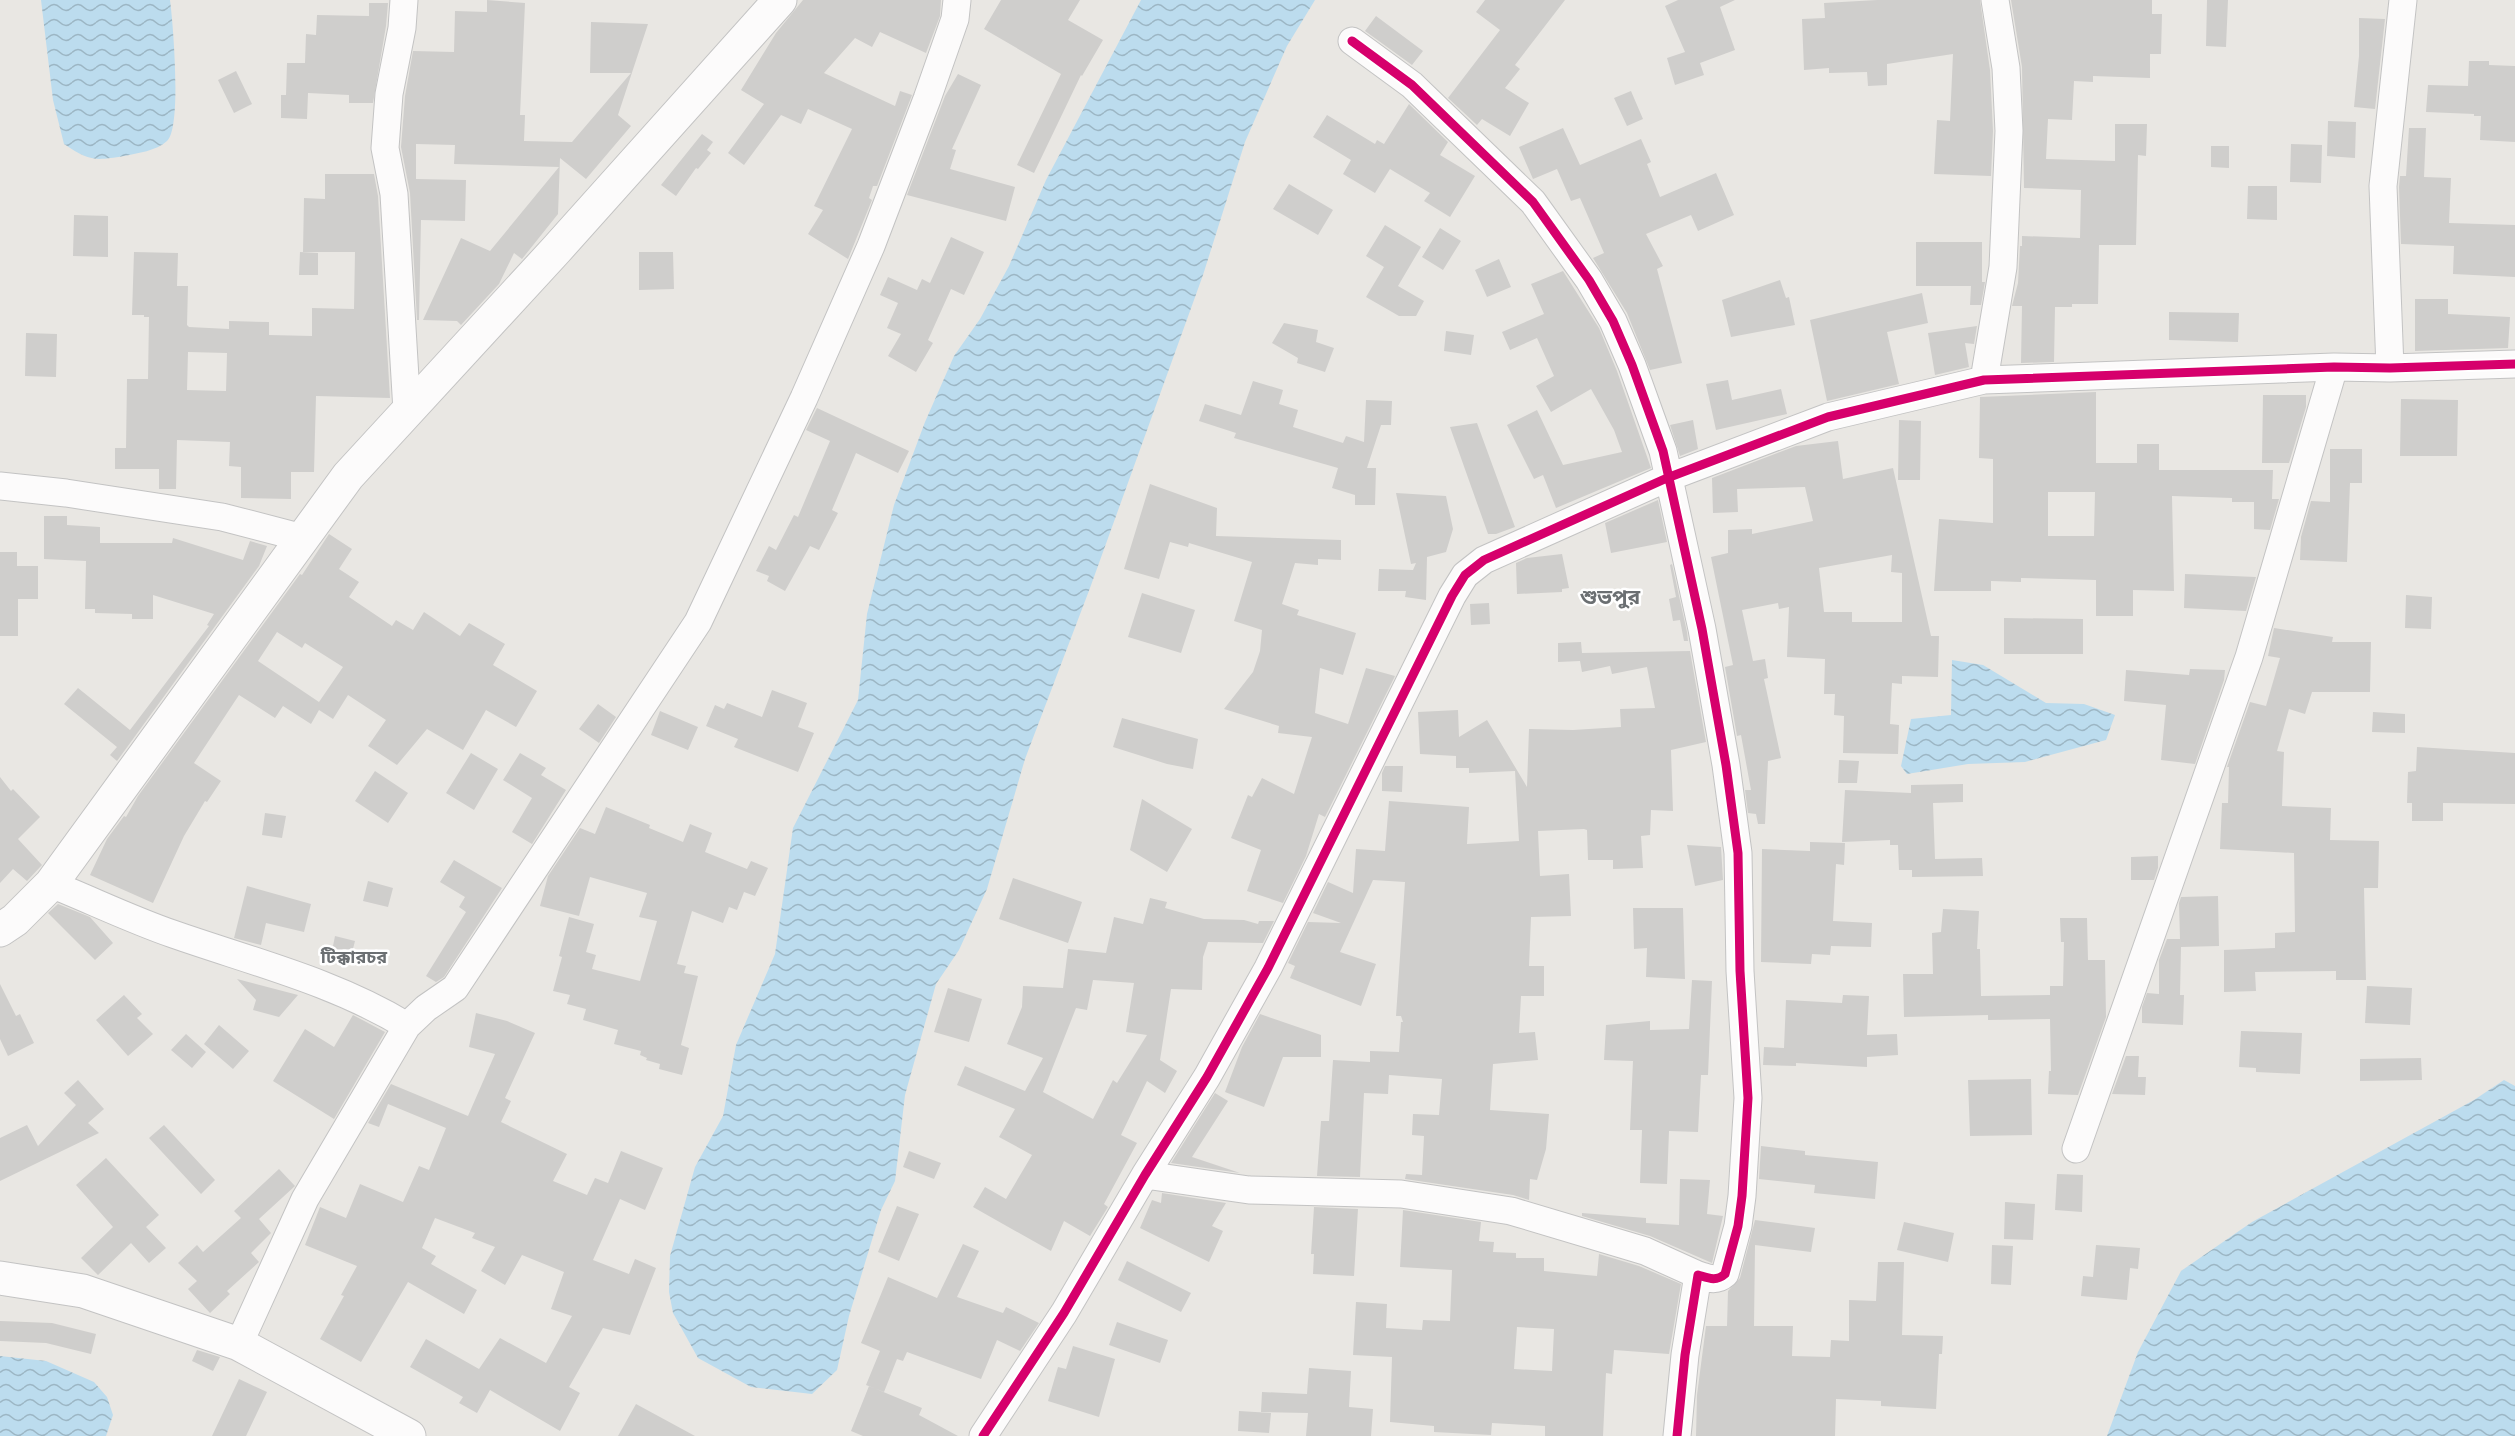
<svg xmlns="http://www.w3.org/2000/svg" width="2515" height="1436" viewBox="0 0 2515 1436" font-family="Poppins,'Noto Sans Bengali',sans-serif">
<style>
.water{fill:url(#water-waves)}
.building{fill:#cfcecc;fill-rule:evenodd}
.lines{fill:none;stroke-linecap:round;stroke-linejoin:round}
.minor-casing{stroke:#c3c3c3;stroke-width:29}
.tertiary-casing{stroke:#c3c3c3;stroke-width:35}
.minor{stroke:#fcfbfb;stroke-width:27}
.tertiary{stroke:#fcfbfb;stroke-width:33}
.cycleway-casing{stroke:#fff;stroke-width:13}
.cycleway{stroke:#d6006c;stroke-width:9}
.labels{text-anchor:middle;stroke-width:5;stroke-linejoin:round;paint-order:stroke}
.quarter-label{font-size:18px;font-weight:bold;fill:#6b6f72;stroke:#fff}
.district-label{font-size:21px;font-weight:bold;fill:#6b6f72;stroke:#fff}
</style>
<defs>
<pattern id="water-waves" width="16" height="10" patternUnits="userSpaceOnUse" patternTransform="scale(1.5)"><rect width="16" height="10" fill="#bcdcee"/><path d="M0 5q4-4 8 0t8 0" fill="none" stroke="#9cb6c4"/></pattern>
</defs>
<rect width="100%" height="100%" fill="#e9e7e3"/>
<path class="water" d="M41,0H170C173,22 182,128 167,141C156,151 138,153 124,156C94,161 89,161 64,144L53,100Z
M1141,0H1315L1287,46L1245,142L1203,275L1090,588L1025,759L987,889L959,950L936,984L905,1095L895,1181L881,1210L849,1316L837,1370L812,1394L751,1387L698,1358L673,1313L669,1292L670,1256L695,1167L723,1116L736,1045L775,954L793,828L858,700L867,614L894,505L925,422L954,356L980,319L1009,266L1046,180Z
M1952,660L1983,665L2046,703L2084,704L2115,715L2106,740L2025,762L1968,764L1907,774L1901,766L1911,719L1951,715Z
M2504,1080L2515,1086V1436H2107L2138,1352L2181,1271L2252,1222L2474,1100Z
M0,1356L46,1361L94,1382L107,1397L113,1415L106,1436H0Z"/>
<path class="building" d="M487,0L525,3L520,115H525L524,141L572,142L631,73H590L591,22L648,24L618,115L631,126L586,179L560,158L558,214L522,259L514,253L499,284L461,325L457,321L423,320L461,238L490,251L559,167L454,164L455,145L416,144V179L466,180L465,221L421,220L419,320H417L410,193L401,147L405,96L413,51L454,52L455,11L487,12Z
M803,0H941L940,16L926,53L880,32L872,47L855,38L824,73L895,106L900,91L912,95L877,186H873L869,198L872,200L848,259L808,234L823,210L814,206L852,129L808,109L801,124L781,115L744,165L728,153L764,104L741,90L776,33Z
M1001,0H1080L1068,20L1103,40L1082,76L1081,75L1034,173L1017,165L1061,74L984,29Z
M1485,0H1565L1515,65L1520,69L1505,88L1529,103L1510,136L1482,119L1477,125L1448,98L1500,30L1476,12Z
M1678,0H1735L1720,7L1735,50L1700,63L1704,75L1675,85L1667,58L1685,52L1665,6Z
M1877,0H1980L1990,70L1993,131L1991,176L1934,174L1937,120L1950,121L1953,54L1887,64V85L1868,86L1867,72L1829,73V68L1804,70L1802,19L1825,18L1824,3Z
M2011,0H2152V14H2162L2161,54H2150V78L2093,76V82L2074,81L2072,120L2048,119L2046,159L2115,161V124H2147L2146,156L2138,155L2136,245H2099L2098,304H2072V307H2055L2054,362L2021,363L2022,306H2012L2018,283L2020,246H2022V236L2080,238L2081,190L2024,188L2022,67Z
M2207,0H2228L2226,47L2206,46Z
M369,3H388L386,26L373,103H349V95L308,93L307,119L281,118V95H286L287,63H305L306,34L316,35L317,15L369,16Z
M1376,16L1423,51L1412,65L1365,31Z
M2359,18L2385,19L2375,109L2354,107L2359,56Z
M2469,61H2489V65L2515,66V142L2480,140L2481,116H2474V114L2426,112L2428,85L2468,86Z
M236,71L252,104L234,113L218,80Z
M958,74L981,85L952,149L956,150L950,169L1015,187L1006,221L907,195L945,96Z
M1631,91L1643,119L1627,126L1614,98Z
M1409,104L1448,142L1440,155L1475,176L1450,217L1424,201L1430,193L1390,169L1375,193L1343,174L1351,160L1313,137L1327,115L1375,144L1377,140L1384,144Z
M2328,121L2356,122L2355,158L2327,156Z
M1563,128L1580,165L1641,139L1651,162L1647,164L1660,197L1716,173L1734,215L1698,231L1691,215L1646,234L1663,266L1657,269L1682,363L1650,370L1627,313L1593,258L1604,253L1580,198L1571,201L1557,169L1533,179L1519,147Z
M2409,128H2426L2424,177L2451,178L2449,223L2515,225V277L2453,274L2454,246L2401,244L2399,187L2400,176H2406Z
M702,134L713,142L707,150L711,153L698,169L696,168L676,196L661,185Z
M2291,144L2322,145L2321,183L2290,182Z
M2211,146H2229V168L2211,167Z
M325,174H374L378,196L390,398L316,396L314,472H291V499L241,498V467L229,466L230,442L177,440L176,489H159V469H115V448H126L127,379H148L149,317H144V315H132L134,252L178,253L177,286H188L187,325L189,327L229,329V321L269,322V335L312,336V308L354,309L355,252H303L304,198L325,199ZM188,352L227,353L226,391L187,390Z
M1289,184L1333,210L1318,235L1273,209Z
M2248,186H2277V220L2247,219Z
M74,215L108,216V257L73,256Z
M1385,225L1421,247L1398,286L1424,301L1416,316H1399L1366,297L1384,267L1366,256Z
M1440,228L1461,241L1443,270L1422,257Z
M951,237L984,252L964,295L951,289L928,340L933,343L916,372L888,356L901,334L887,328L898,303L880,295L888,277L917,290L922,279L930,283Z
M1916,242H1982V282H1985L1981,305H1970L1971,286H1916Z
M300,252L318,253V275H299Z
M639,252H673L674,289L639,290Z
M1499,259L1511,287L1487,297L1475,270Z
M1563,271L1599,328L1617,371L1651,468L1556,508L1543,475L1534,479L1507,425L1537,410L1563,465L1622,452L1614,430L1591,389L1551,412L1536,386L1554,376L1537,338L1510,350L1502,332L1544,314L1531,284Z
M1780,280L1786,298L1789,297L1795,325L1731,337L1722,300Z
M1922,293L1928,323L1887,332L1899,384L1827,401L1810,320Z
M2415,299H2448V314L2510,317L2508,348L2415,351Z
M2169,312L2239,313L2238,342L2169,340Z
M1284,323L1318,330L1316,342L1334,348L1325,372L1297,363L1298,358L1272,343Z
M1977,326L1974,344L1965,343L1969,367L1935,375L1928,333Z
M1446,331L1474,335L1471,355L1444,351Z
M26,333L57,334L56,377L25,376Z
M1728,380L1732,400L1781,389L1787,414L1716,430L1706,384Z
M1253,381L1283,390L1279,404L1298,410L1293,427L1343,443L1346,436L1364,442L1366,400L1392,401L1391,425H1381L1367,468H1376L1375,505H1355V495L1332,488L1338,468L1234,438L1236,433L1199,421L1205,404L1241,415Z
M2096,392V463H2137V444H2159V470H2273L2272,499H2279L2270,530L2254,529V502H2232V498L2172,496L2174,591L2133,590V616H2096V580L2021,578V582L1991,581V591H1934L1939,519L1993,523V459L1979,458L1980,397ZM2048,492H2095L2094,536H2048Z
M2263,395H2306V407L2289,463H2262Z
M2401,399L2458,400L2457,456H2400Z
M817,408L909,451L898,473L856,453L832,510L838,513L819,550L810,546L785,591L767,581L769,576L756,571L769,546L776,550L794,515L798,517L830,441L806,430Z
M1693,420L1698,449L1680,456L1670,425Z
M1899,420L1921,421L1920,480H1898Z
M1477,423L1515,527L1496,534H1488L1450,427Z
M1838,441L1843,479L1893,468L1931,636H1939L1938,677L1902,676V684L1892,683L1890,724L1899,725L1898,754L1843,753L1844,716L1834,715L1835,694H1824L1825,659L1787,657L1789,607L1779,609L1778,603L1742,610L1753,661L1765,659L1768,678L1764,679L1781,758L1768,761L1765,824H1758L1756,814L1748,813L1745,790H1751L1741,735L1737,736L1725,667L1733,665L1711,557L1728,553V530L1752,529V534L1813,521L1805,487L1737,489L1738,512L1713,513L1712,478L1796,446ZM1892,555L1891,572L1902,573V622H1852V612H1824L1819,568Z
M2330,449H2362V483H2350L2347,562L2300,560L2301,537L2311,501L2330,502Z
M1150,484L1217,508L1216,536L1341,540V560L1318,559V565L1295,563L1282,604L1299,610L1297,615L1356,633L1343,675L1320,668L1315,713L1348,724L1366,668L1395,676L1325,817L1319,814L1306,856L1283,903L1247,891L1261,850L1231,838L1248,795L1252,797L1262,778L1294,794L1312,737L1278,733L1279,726L1224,709L1253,672L1260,651L1262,630L1234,621L1252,562L1189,543L1188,547L1170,542L1159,579L1124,569Z
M1396,493L1446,496L1453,529L1446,552L1427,557L1426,600L1405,597L1406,591H1378L1379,569L1413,570L1416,563L1411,564Z
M1658,500L1667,542L1611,553L1605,523Z
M44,516H67V525L100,527V543H172L173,538L243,560L250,541L267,546L259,566L117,761L110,755L117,747L64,704L78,688L130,730L209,626L207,625L214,614L153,595V619H132V614L95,613V609H85L86,561L44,559Z
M329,534L352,549L339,569L359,582L349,597L392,626L396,620L413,630L424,612L460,636L469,623L505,644L493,665L537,691L516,727L486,710L463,750L427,729L397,765L368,746L386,720L348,695L333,719L319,710L311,724L283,706L275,718L239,695L194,763L221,781L207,802L205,801L184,836L153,903L90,875L107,839L124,816L126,817L138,796L300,574L302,575ZM277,632L302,648L305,643L343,667L319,702L258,661Z
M0,552H17V566H38V599H18V636H0Z
M1562,554L1569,588L1562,589V592L1517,594L1516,563L1527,558Z
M1672,564L1687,632L1688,641H1684L1680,620L1673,621L1669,599L1676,597L1670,565Z
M2185,574L2256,577L2246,611L2184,608Z
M1142,593L1195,610L1181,653L1128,637Z
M2406,595L2432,597L2431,629L2405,628Z
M1489,603L1490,624L1471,625L1470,604Z
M2004,618L2083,619V654H2004Z
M2274,628L2333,637L2332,642H2371L2370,692H2312L2305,714L2289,709L2277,751L2284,752L2282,806L2331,808L2330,840L2379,841L2378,888H2364L2366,980H2336V971L2255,972L2256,991L2224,992V950L2275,948V933L2295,932L2294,853L2220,849L2222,803H2228L2229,767H2227L2250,702L2266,706L2280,658L2268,656Z
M1581,642L1582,653L1690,651L1706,742L1671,750L1673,811L1651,810L1650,835L1641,836L1643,868L1613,869V860H1588L1587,830L1584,829L1538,831L1540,876L1569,874L1571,916L1531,917L1529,966H1544V996H1521L1519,1033L1535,1032L1538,1060L1493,1064L1490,1110L1549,1114L1546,1149L1537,1180L1530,1179L1529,1200L1513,1195L1405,1179L1406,1174L1422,1175L1424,1136L1412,1135L1413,1114L1439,1115L1442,1079L1389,1075L1388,1094L1364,1093L1360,1177L1317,1176L1321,1121H1329L1333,1060L1370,1062V1051L1399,1052L1401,1022H1403L1401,1016H1396L1405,882L1373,880L1340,952L1376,964L1361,1006L1290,978L1295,966L1288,963L1308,922L1341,923L1313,913L1328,882L1353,893L1356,849L1385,851L1389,801L1469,807L1467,844L1519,841L1515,771L1469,773V768H1456V756L1420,754L1418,712L1458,710L1459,737L1487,720L1527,787L1529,729L1573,730L1621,727L1620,709L1655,708L1647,667L1612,674L1610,666L1582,672L1580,661L1558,662V643Z
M2190,669L2225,670L2224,680L2195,764L2161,760L2166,705L2124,701L2126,670L2189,675Z
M772,690L807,703L798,727L814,733L798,772L734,747L738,739L706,726L715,705L724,709L727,703L762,717Z
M598,704L616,717L599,743L579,729Z
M660,711L698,727L688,750L651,735Z
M2373,712L2405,714V733L2372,732Z
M1122,718L1198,739L1193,769L1167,764L1113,747Z
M2417,747L2515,753V804L2443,803V821H2412V803H2407L2408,772L2416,771Z
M471,753L498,769L474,810L446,793Z
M520,753L546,768L541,775L566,790L532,844L512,832L532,798L503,780Z
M1839,760L1859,761L1857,783H1838Z
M1385,766H1403L1402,792L1382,791V773Z
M375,771L408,793L388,823L355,801Z
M0,777L11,791L13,789L40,817L18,839L42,865L27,881L13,869L0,883Z
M1963,784V802L1933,803L1935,859L1982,858L1983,876L1912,877V870H1899L1898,845H1890V840L1842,842L1845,790L1911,793V785Z
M1142,799L1192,829L1167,872L1130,850Z
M606,807L650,825L649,828L683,842L690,824L712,833L705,852L747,869L751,861L768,868L755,896L744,892L737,910L729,907L723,923L692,911L677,964L686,966L684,973L698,976L681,1045L689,1048L682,1075L659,1069L660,1064L646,1060L647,1058L640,1055L641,1051L614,1044L618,1030L583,1020L586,1009L567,1004L570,995L553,991L562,957L559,956L569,917L594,924L586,952L596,955L592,969L640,981L657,921L639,917L647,893L590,877L579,916L540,906L548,876L580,828L595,834Z
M265,813L286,816L282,838L262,835Z
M1810,842L1845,843L1844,865L1836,864L1833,921L1872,923L1871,947L1831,946L1830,955L1812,954L1811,964L1761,962L1762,849L1810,851Z
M1687,845L1721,847L1723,880L1695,886Z
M2158,856V868L2154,880H2131V857Z
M454,860L502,888L444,977L436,982L426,976L466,912L459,907L465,897L440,882Z
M1013,878L1082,902L1068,943L999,919Z
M368,881L393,888L388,907L363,901Z
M247,886L311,904L304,932L266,923L261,945L234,938Z
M2218,896L2219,946L2181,947L2180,995H2184L2183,1025L2142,1023V1007L2147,993L2159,994V960L2167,939H2180L2179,903L2181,897Z
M1150,898L1167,902L1165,908L1204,919L1244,920L1258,924L1259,921H1274L1263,943L1208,942L1203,957L1202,990L1171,989L1160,1060L1177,1071L1165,1093L1147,1081L1121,1135L1137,1143L1104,1204L1108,1207L1090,1236L1064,1221L1051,1251L973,1207L985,1187L1006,1199L1032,1155L999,1137L1015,1109L957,1085L965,1066L1025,1091L1043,1058L1007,1044L1022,1007L1023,986L1063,988L1068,949L1106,953L1114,917L1143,924ZM1093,980L1134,983L1126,1032L1147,1035L1117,1083L1113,1080L1093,1119L1043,1092L1076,1008L1087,1010Z
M58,904L90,917L113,943L95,960L48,913Z
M1633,908H1683L1685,979L1646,977L1647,948L1634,949Z
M1943,909L1979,911L1977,949H1980L1981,996L2050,995V986H2063L2064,942H2061L2060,918H2087L2088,960H2105L2106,1017L2078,1095L2048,1094L2049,1071H2051L2050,1019L1988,1020V1015L1904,1017L1903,974H1933L1932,933L1941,932Z
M335,936L355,941L349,964L332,951Z
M237,979L298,995L279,1017L253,1010L256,1000Z
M1692,980L1712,981L1708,1075H1701L1698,1132L1669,1131L1667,1184L1640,1183L1642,1130H1630L1633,1061L1604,1060L1606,1025L1650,1021V1030L1689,1029Z
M0,984L16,1016L20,1014L34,1043L8,1056L0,1039Z
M2367,986L2412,988L2410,1025L2365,1023Z
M948,988L982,999L969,1042L934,1032Z
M124,995L142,1014L137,1018L153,1034L128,1056L96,1020Z
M1843,995L1869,996L1867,1035L1897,1034L1898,1055L1867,1057V1067L1796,1063V1066L1763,1065L1764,1047L1784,1048L1786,1000L1842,1003Z
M476,1013L507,1021L535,1033L505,1098L511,1101L501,1122L567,1154L553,1181L587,1195L595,1178L608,1183L621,1151L663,1168L645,1210L620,1199L593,1260L629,1274L635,1259L656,1268L630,1335L603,1328L569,1387L580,1393L560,1431L490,1390L477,1413L459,1403L463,1397L410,1367L426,1339L479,1369L500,1338L546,1363L572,1316L551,1309L564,1272L522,1255L505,1285L481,1271L495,1247L472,1238L475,1233L435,1218L422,1248L436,1256L431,1264L477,1290L464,1314L408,1282L361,1362L320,1339L344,1296L341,1295L357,1266L305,1245L320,1207L346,1218L360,1184L403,1202L419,1166L429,1170L446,1128L388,1104L379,1127L368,1123L391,1084L468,1116L495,1054L469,1047Z
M1260,1014L1321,1035V1057H1283L1264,1107L1225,1092L1242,1047Z
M353,1015L385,1032L334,1119L273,1081L305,1029L334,1047Z
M219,1025L249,1051L233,1069L204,1044Z
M2241,1031L2302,1033L2300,1074L2256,1072V1068L2239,1067Z
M186,1034L206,1052L192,1068L171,1050Z
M2126,1056H2139L2138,1077H2146L2145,1095L2112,1094Z
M2421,1058L2422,1080L2360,1081V1059Z
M2031,1079L2032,1135L1970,1136L1968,1080Z
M78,1080L104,1109L88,1123L99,1133L0,1181V1138L27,1125L38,1146L76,1105L64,1093Z
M1215,1093L1228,1101L1192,1157L1240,1173L1171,1163Z
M164,1125L215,1180L201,1194L149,1138Z
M1761,1146L1805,1151V1155L1878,1162L1875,1199L1814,1193L1815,1185L1759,1179Z
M909,1151L941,1163L934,1179L903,1167Z
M106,1158L159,1215L146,1227L166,1248L149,1263L131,1243L98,1275L81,1258L113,1227L76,1185Z
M279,1169L295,1186L259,1219L271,1233L251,1253L259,1262L227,1291L230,1294L210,1313L188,1289L197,1281L178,1263L197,1245L203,1252L241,1218L234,1211Z
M2057,1174L2083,1175L2082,1212L2055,1210Z
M1680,1179L1710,1180L1707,1214L1723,1216L1712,1263L1650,1236L1582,1216V1213L1646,1218V1223L1679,1225Z
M1162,1193L1226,1203L1212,1226L1223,1231L1209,1262L1140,1228L1152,1200L1161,1203Z
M2005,1202L2035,1204L2033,1240L2004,1239Z
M897,1206L919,1214L899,1261L878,1252Z
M1314,1207L1358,1209L1354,1276L1313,1274L1314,1254H1311Z
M1403,1210L1481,1222L1479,1241L1494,1242L1493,1252L1516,1253V1258H1544V1271L1597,1276L1599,1254L1639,1266L1681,1284L1669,1354L1614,1350L1612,1374L1606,1373L1603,1436H1545V1426L1492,1423L1491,1435L1434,1432V1426L1390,1422L1392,1357L1353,1355L1356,1302L1387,1304L1386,1328L1422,1330L1423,1320L1450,1321L1452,1270L1400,1267ZM1517,1327L1554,1329L1552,1371L1514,1369Z
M1755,1220L1815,1228L1811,1252L1755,1245L1754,1326H1793L1792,1356L1830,1357L1831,1340L1849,1341V1300L1876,1301L1878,1262H1904L1902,1335L1943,1336L1942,1354H1939L1936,1409L1881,1406V1401L1836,1399L1835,1436H1696L1697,1395L1706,1326H1727L1728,1291L1740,1278Z
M1904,1222L1954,1233L1948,1262L1897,1250Z
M963,1244L979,1251L957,1297L1003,1313L1006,1307L1039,1323L1020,1351L997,1340L981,1379L907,1352L903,1361L897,1359L884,1392L866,1385L880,1351L861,1343L888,1277L937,1298Z
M1992,1245L2013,1246L2011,1285L1991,1284Z
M2096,1245L2140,1248L2138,1269L2130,1268L2127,1300L2081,1296L2083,1276L2093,1277Z
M1127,1261L1191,1293L1181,1312L1118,1280Z
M0,1321L52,1323L96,1334L91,1354L46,1343L0,1341Z
M1117,1322L1168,1340L1160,1363L1109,1345Z
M1073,1346L1115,1359L1099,1417L1048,1401L1058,1367L1066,1369Z
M197,1350L220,1357L213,1371L192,1361Z
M1309,1368L1351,1371L1349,1407L1373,1409L1371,1436H1306L1308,1413L1261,1412L1262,1392L1307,1394Z
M239,1379L267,1392L246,1436H212Z
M869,1386L922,1408L919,1415L958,1436H863L851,1431Z
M636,1404L695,1436H618Z
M1239,1411L1271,1413L1269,1433L1238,1431Z"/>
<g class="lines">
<g class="minor-casing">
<path id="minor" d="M404,0L402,28L389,94L385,148L394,194L407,411
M1352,41L1412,85L1533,202L1589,280L1613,321L1632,365L1663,451L1702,629L1726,765L1738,853L1740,971L1748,1098L1742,1196L1738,1226L1725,1274C1716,1282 1708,1278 1698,1275L1685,1355L1677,1436
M2390,368L2383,186L2403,0
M1984,380L2003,267L2009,131L2006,68L1995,0
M0,486L66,493L222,517L303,538
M51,884C91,900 132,920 173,934C253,962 335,982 407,1026
M2076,1149L2249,657L2334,367
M1145,1175L1249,1190L1401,1194L1511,1211L1645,1251L1698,1275
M239,1344L305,1199L407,1026L426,1008L455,988L698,622L804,398L871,246L927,99L955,19L957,0
M983,1436L1064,1313L1145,1175L1207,1077L1268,968L1452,596L1465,575L1484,560L1667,478L1828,417L1984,380L2334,367L2390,368L2515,364"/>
</g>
<g class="tertiary-casing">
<path id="tertiary" d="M0,930L15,920L51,884L348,476L556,250L780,0
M0,1278L83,1291L239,1344L409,1436"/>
</g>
<use href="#minor" class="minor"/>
<use href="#tertiary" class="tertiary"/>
<g class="cycleway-casing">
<path id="cycleway" d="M1352,41L1412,85L1533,202L1589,280L1613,321L1632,365L1663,451L1702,629L1726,765L1738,853L1740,971L1748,1098L1742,1196L1738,1226L1725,1274C1716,1282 1708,1278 1698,1275L1685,1355L1677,1436
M983,1436L1064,1313L1145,1175L1207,1077L1268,968L1452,596L1465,575L1484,560L1667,478L1828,417L1984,380L2334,367L2390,368L2515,364"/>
</g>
<use href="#cycleway" class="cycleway"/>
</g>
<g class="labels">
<g class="quarter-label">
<text x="354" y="963">টিক্কারচর</text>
</g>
<g class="district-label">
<text x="1610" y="604">শুভপুর</text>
</g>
</g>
</svg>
